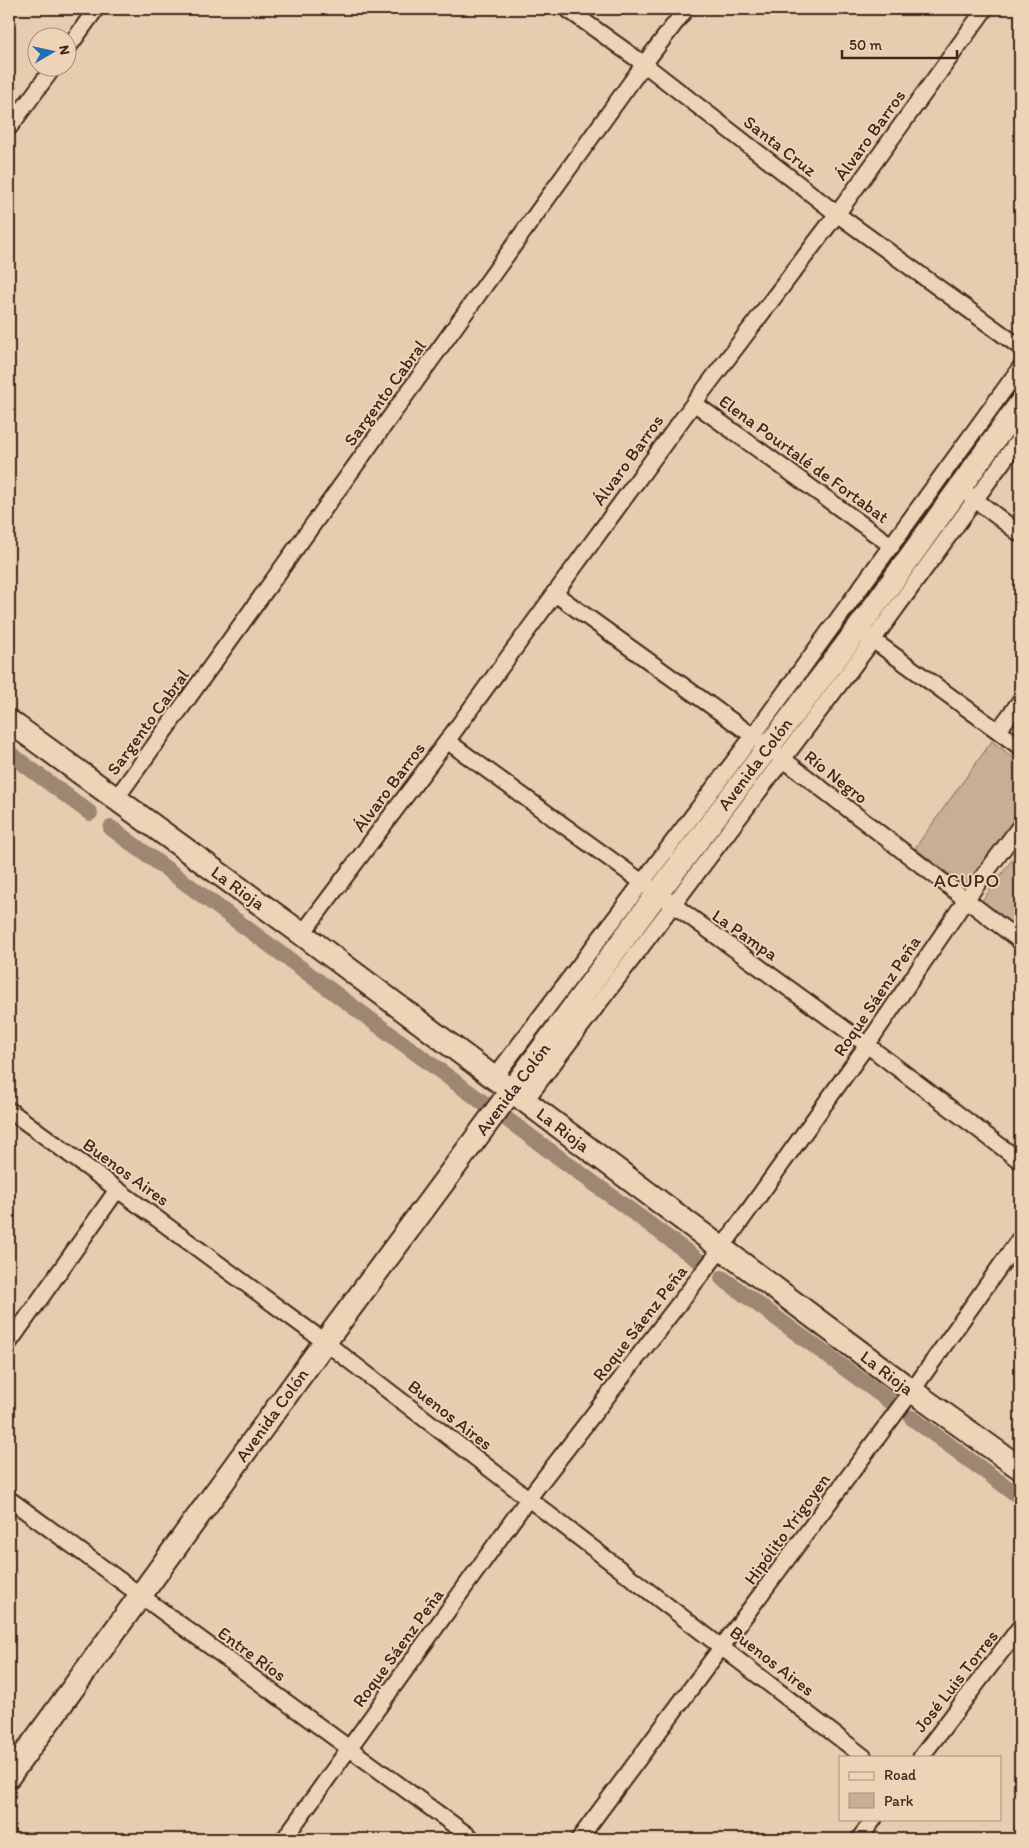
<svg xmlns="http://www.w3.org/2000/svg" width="1029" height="1848" viewBox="0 0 1029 1848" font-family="Itim,sans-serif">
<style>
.green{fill:#c8ae95;stroke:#826c5a}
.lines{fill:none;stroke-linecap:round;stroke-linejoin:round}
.canal{stroke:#9e8772;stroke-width:16}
.street-casing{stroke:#3b2a1e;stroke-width:19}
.secondary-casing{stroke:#3b2a1e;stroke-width:26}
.street{stroke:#efd3b6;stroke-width:15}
.secondary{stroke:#efd3b6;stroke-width:22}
.labels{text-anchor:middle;stroke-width:4;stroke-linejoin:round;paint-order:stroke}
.street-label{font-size:18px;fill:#3b2a1e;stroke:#efd3b6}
.neighbourhood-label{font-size:19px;letter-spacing:1px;fill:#3b2a1e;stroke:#efd3b6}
</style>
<rect width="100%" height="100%" fill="#e8ccb0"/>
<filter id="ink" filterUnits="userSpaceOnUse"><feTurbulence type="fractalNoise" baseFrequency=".02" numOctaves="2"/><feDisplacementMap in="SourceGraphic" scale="10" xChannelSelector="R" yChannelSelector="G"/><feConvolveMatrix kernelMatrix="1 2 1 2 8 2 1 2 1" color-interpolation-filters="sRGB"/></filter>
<g filter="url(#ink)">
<path class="green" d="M1020,381V389L961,469L958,466Z
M944,488L948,491L855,614L851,612Z
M992,741L1020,763V814L966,887L915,848Z
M1020,849V915L1013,924L982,901Z
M634,902L638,905L521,1060L517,1058Z"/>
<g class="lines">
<path class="canal" d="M9,753L90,813
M111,828L485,1104
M508,1120L702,1263
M722,1278L892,1403
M912,1418L1020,1497"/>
<g class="street-casing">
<path id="street" d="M567,9L644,64L837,214L1020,347
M68,48L96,9
M9,128L53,68
M694,403L892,546
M968,494L1020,534
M554,593L753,736L1020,941
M866,635L1020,747
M998,731L1020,701
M447,741L867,1045L1020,1161
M115,800L644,64L686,9
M302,934L447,741L694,403L837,214L985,9
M494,1078L753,736L1020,368
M525,1101L873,640L1020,438
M9,1110L325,1342L864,1757
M9,1343L117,1190
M9,1499L473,1839
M921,1757L1020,1627
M284,1839L528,1499L721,1249L867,1045L965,901L1020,826
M579,1839L912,1391L1020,1238
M859,1839L874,1819"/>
</g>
<g class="secondary-casing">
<path id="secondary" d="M9,721L302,934L912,1391L1020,1468
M9,1776L325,1342L657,894L858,629L1020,404"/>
</g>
<use href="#street" class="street"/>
<use href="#secondary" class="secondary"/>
</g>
</g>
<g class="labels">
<g class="street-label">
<text transform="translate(870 135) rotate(-54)" y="6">Álvaro Barros</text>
<text transform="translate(780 146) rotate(38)" y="6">Santa Cruz</text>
<text transform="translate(385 393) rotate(-54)" y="6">Sargento Cabral</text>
<text transform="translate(804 459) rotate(36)" y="6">Elena Pourtalé de Fortabat</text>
<text transform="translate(628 460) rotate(-54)" y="6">Álvaro Barros</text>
<text transform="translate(148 722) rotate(-54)" y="6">Sargento Cabral</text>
<text transform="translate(755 764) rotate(-53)" y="6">Avenida Colón</text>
<text transform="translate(836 777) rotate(38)" y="6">Río Negro</text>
<text transform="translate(389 787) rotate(-53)" y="6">Álvaro Barros</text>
<text transform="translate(238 888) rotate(36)" y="6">La Rioja</text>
<text transform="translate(745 935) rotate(35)" y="6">La Pampa</text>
<text transform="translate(877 996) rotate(-56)" y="6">Roque Sáenz Peña</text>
<text transform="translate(513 1089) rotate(-53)" y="6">Avenida Colón</text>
<text transform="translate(563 1130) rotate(37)" y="6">La Rioja</text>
<text transform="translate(126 1172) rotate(36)" y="6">Buenos Aires</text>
<text transform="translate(640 1323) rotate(-52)" y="6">Roque Sáenz Peña</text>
<text transform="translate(887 1373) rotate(37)" y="6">La Rioja</text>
<text transform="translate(272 1415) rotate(-54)" y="6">Avenida Colón</text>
<text transform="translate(450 1415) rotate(38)" y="6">Buenos Aires</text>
<text transform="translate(787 1529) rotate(-54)" y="6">Hipólito Yrigoyen</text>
<text transform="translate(398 1648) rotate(-54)" y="6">Roque Sáenz Peña</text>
<text transform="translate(252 1654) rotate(36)" y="6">Entre Ríos</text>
<text transform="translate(772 1661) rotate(38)" y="6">Buenos Aires</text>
<text transform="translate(956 1681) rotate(-52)" y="6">José Luis Torres</text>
</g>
<g class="neighbourhood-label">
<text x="967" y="887">ACUPO</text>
</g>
</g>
<rect width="1029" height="1848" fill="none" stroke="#efd3b6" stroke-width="30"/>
<rect x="15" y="15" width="999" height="1818" fill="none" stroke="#3b2a1e" stroke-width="2" filter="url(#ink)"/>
<rect x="839" y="1756" width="162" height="65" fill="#efd3b6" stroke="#a78f79"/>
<rect x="849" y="1772" width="25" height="8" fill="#efd3b6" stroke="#a78f79"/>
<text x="884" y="1780" font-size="15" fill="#3b2a1e">Road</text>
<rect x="849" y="1793" width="25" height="15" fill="#c8ae95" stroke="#a78f79"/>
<text x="884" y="1806" font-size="15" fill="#3b2a1e">Park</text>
<g transform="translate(52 52) rotate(81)"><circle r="24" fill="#efd3b6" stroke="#a78f79"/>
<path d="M0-4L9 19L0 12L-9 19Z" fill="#1f6fb2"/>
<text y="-8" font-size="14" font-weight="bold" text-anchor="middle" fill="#3b2a1e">N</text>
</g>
<path d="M842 50v8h115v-8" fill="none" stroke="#3b2a1e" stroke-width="2.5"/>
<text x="849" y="50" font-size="15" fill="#3b2a1e" stroke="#efd3b6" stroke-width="4" paint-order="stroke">50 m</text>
</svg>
